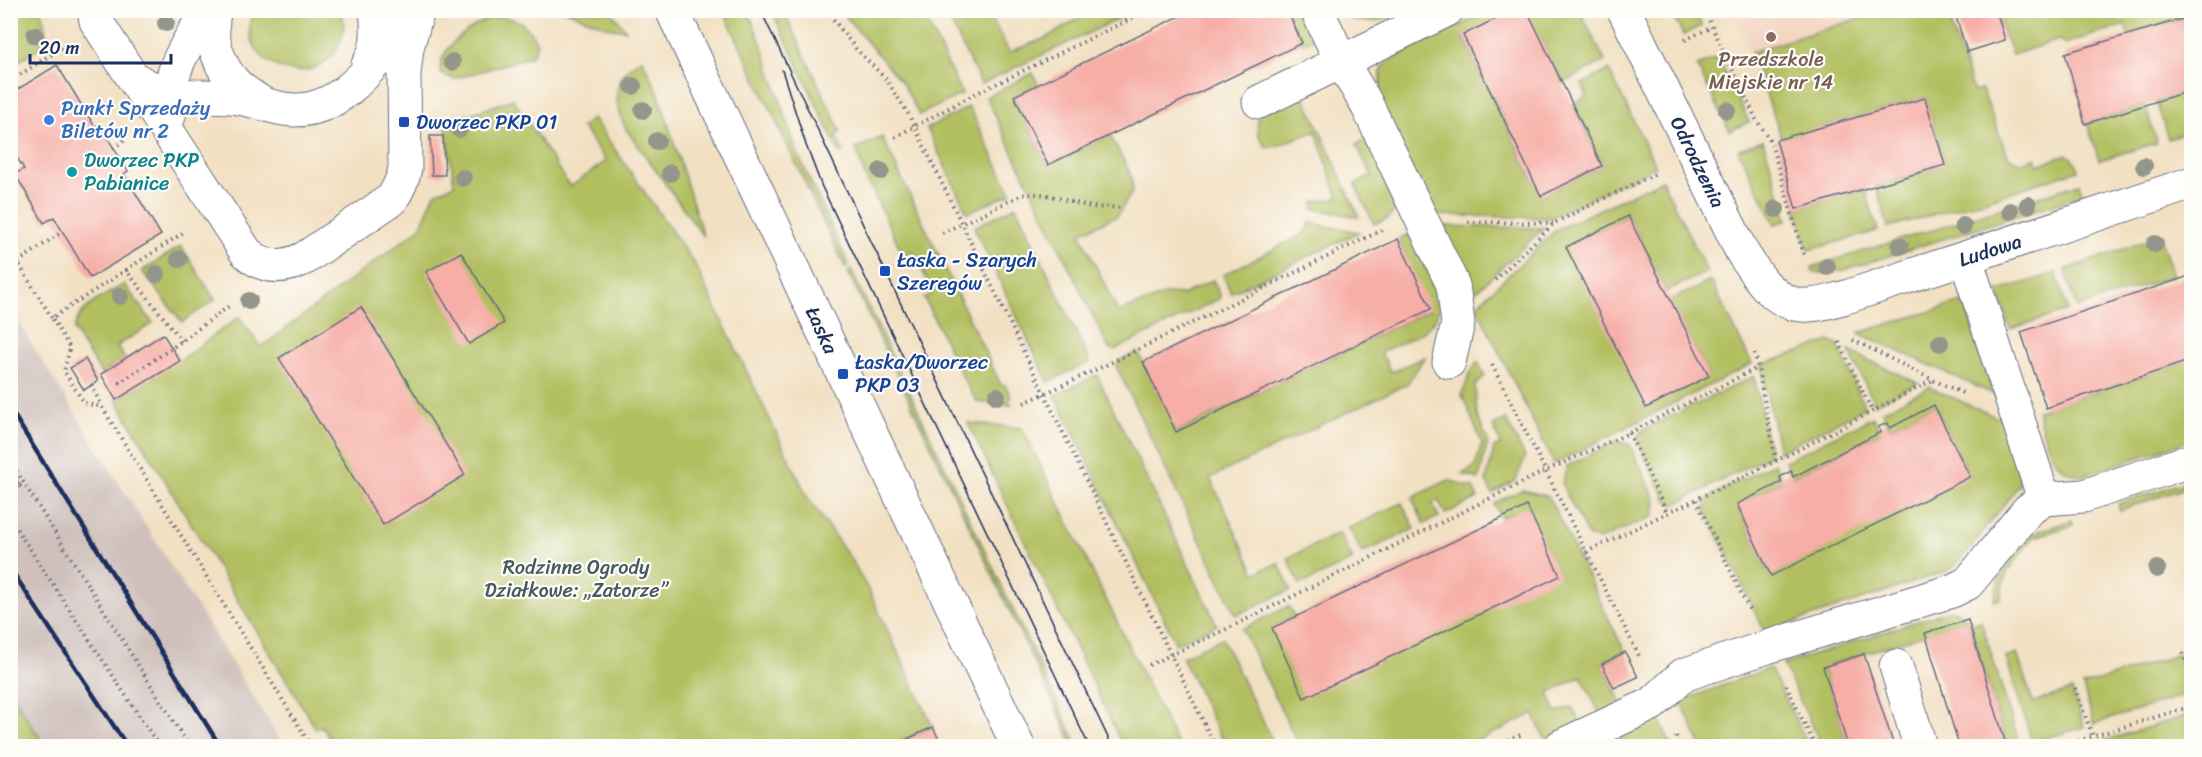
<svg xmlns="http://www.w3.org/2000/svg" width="2202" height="757" viewBox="0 0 2202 757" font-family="Sriracha,sans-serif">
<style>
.built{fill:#f3d4bf}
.industrial{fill:#cfc0bb}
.green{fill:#b2bf61;stroke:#667760;stroke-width:1.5}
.building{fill:#f6aea6}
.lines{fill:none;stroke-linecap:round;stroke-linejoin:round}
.minor-casing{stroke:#666d81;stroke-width:35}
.major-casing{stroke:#666d81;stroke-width:35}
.path{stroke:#666d81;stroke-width:4;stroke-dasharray:1.5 4.5;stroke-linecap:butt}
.minor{stroke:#fff;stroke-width:33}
.major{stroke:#fff;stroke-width:33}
.tram{stroke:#1b2f5e;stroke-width:1.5}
.rail{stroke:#1b2f5e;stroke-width:4.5}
.tree{fill:#94968c}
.education-dot{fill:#8d6e63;stroke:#fdfcf7;stroke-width:2}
.shop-dot{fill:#3f7fe0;stroke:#fdfcf7;stroke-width:2}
.transit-dot{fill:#1a4fb4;stroke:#fdfcf7;stroke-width:2}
.culture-dot{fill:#0f9aa8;stroke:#fdfcf7;stroke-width:2}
.labels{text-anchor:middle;stroke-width:4.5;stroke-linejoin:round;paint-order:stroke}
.education-label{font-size:20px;fill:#785e54;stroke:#fdfcf7}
.shop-label{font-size:20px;fill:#366cbe;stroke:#fdfcf7;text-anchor:start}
.transit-label{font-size:20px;fill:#164399;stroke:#fdfcf7;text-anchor:start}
.culture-label{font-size:20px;fill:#0d838f;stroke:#fdfcf7;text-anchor:start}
.street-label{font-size:20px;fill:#1b2f5e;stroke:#fdfcf7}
.park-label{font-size:20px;fill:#485a5f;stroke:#fdfcf7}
</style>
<rect width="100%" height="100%" fill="#fdfcf7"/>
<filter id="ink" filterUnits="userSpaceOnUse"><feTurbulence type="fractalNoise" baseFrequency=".0167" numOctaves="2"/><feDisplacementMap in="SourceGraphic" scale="12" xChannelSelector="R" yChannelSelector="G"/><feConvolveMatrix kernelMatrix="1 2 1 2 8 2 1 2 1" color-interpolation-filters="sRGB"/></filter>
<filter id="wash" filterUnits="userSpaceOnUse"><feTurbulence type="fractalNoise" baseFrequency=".008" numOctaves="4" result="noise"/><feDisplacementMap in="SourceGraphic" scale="24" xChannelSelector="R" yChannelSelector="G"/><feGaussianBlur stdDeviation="1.35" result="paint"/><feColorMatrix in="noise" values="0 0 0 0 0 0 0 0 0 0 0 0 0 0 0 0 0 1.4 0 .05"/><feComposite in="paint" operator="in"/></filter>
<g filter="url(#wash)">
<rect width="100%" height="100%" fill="#f2e0c2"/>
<path class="built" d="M1728,11H1884L1750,53L1732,11Z"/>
<path class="industrial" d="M11,311L284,746H11Z"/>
<path class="green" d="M11,10L42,11L47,40L45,44L11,66Z
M738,10L748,11L763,48L799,157L849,265L845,267L726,16Z
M2191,10L2192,16L2128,35L2125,25L2065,44L2059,40L2012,55L1996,11Z
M253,11H341C345,20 344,32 340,42C317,98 232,65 253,11Z
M566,11H610L626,30L610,28Z
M772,11H784L841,132L836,136L844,152L840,154Z
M841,11H922L962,94L919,115L903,84Z
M945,11H988L1009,52L1046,38L1091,11H1135L981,84Z
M1287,11H1308L1316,38L1302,43Z
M1336,11H1404C1377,23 1362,28 1336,11Z
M1490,11H1513L1463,36L1541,196L1602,166L1573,104L1587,96L1582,84L1609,70L1656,167L1550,218L1433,215L1380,103L1381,71L1386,63L1395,57Z
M1527,11H1580L1605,61L1562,83Z
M1671,11H1694L1702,26L1683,35Z
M1883,11H1946L1974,92L1982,90L2008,157L2022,163L2035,158L2038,165L2067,154L2076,163L2078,170L1987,200L1888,227L1876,186L1945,165L1925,98L1782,139L1751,52Z
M494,17C518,17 526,22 537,43L534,53L530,57L454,79L441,74C435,50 474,22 494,17Z
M1718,57L1749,122L1730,131L1697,66Z
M642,59L658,92L703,236L626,129C612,100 612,76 642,59Z
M1033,73L1038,84L1014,96L1048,165L1110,135L1131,175L1133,191L1117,216L1080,233L1118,312L1167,294L1182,295L1213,280L1221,298L1115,350L1109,349L986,97Z
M2191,90V131L2168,139L2156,101Z
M1303,93L1359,217L1313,209L1314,202L1338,198L1316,131L1273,147L1265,146L1258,134L1257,118L1262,111Z
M513,99L570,187L606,161L582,127L593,118L694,263L808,498L854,564L870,593L933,727L892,746H334L322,726L316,729L116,400L180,360L239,317L261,347L420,228L435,193L454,185L446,125L451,121Z
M2145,105L2157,143L2099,160L2087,123Z
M969,107L1011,193L967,213L927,128Z
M882,137L1001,385H1005L1011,396L1009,401L1012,405L977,402L962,376L924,298L933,293L913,251L903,255L864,173L856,149Z
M1370,138L1402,202L1387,219L1374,224L1355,184L1372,176L1356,144Z
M1763,140L1787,220L1775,224L1738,150Z
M1662,180L1707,272L1666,291L1628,216L1567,247L1709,376L1670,300L1711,281L1752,364L1554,464L1476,306L1556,230Z
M2079,184L2083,195L1844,270L1824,273L1813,272L1812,267Z
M1865,189L1878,231L1808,250L1796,209Z
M1016,206L1090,362L1048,382L974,227Z
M1309,223L1359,232L1231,293L1223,275L1302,235L1309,227Z
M1438,226L1544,228L1471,296Z
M1415,231C1428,258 1458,303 1426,329C1414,339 1395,345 1381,352L1391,372L1425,357L1407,384L1210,478L1255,573L1278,563L1291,590L1236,615L1116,366L1119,361L1138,352L1177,432L1430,310L1398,239Z
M2160,236L2173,276L2077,308L2065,270Z
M181,246L215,300L182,322L142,271Z
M851,270L1078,746H1074L848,272Z
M2056,273L2068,311L2010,329L1998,291Z
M124,284L153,323L117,346L125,359L101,374L74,330C77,307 106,296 124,284Z
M1962,302L1965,305L1993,394L1858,333Z
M1829,341L1838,345L1865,408L1779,452L1761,365Z
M1849,351L1918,383L1875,404Z
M2191,360V440L2082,476C2049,472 2045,438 2037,411Z
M1478,362L1485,376L1475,386L1477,416L1488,441L1479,479L1462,474L1475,467L1482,443L1462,395L1471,371Z
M1097,375L1217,625L1176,644L1055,395Z
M1754,376L1770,455L1674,505L1667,501L1637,440L1641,431Z
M1929,387L2003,420L2020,475L2019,485L1960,561L1950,570L1765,632L1705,509L1709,497L1774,463L1782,482L1737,504L1771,575L1970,476L1934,405L1890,428L1882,411Z
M1873,417L1881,432L1793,477L1785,461Z
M1506,419L1525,457L1516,480L1492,494L1486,481L1494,448L1501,444L1493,426Z
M968,423L1022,428L1178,746H1123Z
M1617,441L1630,445L1656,501L1654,516L1599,540L1588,536L1562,485L1567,466Z
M1448,480L1473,488L1478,498L1445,514L1438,500L1432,503L1439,517L1424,524L1412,498Z
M2191,480V486L2120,510L2118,504Z
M1522,490L1548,496L1625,652L1602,664L1623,706L1601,716L1581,676L1549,693L1556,713L1572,707L1581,725L1547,742L1533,714L1467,746H1459L1458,744L1453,746H1299L1242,629L1289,606L1295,617L1273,628L1559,576L1527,507L1501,518L1494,503Z
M1402,503L1415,529L1362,553L1349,528Z
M2072,520L2073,525L2032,538L2007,572L2000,599L1994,601L1999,577L2026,537L2030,534Z
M1339,533L1353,560L1300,585L1288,558Z
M1951,610L1957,611L1968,620L1823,667L1848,746H1822L1783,665Z
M1981,621L2020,746H1987L2005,740L1970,625Z
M1222,638L1275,746H1225L1182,657Z
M2017,654L2033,702L2072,690L2084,727L2032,742L2006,658Z
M2179,654L2191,693L2094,724L2083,686Z
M1770,668L1809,746H1701L1681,701Z
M11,693L41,740L46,746H11Z
M1658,715L1671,746H1589Z
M2188,715L2191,741L2173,746H2106L2104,741Z"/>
<g id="blocks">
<path class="building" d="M1192,10H1287L1302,43L1048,165L1014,96Z
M1513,10H1527L1602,166L1541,196L1463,35Z
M1954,10H1996L2005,40L1967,52Z
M2192,16V90L2085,124L2065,53Z
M57,65L95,127L99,124L128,171L124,174L161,235L90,278L54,217L44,223L15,174L24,169L10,146V94Z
M1925,98L1945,165L1796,209L1776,140Z
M430,136H443L445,175H432Z
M1628,216L1709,376L1646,408L1566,247Z
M1398,239L1431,309L1176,432L1143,362Z
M461,252L504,323L469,344L426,272Z
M2192,275V360L2046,408L2021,332Z
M361,307L465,475L383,525L279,358Z
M163,334L180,361L116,400L101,374Z
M85,359L98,381L84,390L70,368Z
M1934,405L1970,477L1771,576L1737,504L1782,482L1780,477L1791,471L1793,477L1881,432L1878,427L1887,423L1890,428Z
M10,471L21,486L10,493Z
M1527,506L1560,576L1304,698L1272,628Z
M1968,620L2005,741L1987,746H1959L1925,633Z
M1625,652L1638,677L1614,688L1602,664Z
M1864,654L1894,746H1848L1823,667Z
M933,727L942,746H892Z"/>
</g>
</g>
<g filter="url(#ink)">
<use href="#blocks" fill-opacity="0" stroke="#666d81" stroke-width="1.5"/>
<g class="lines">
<g class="minor-casing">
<path id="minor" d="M94,10L96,21L246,252C264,269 283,269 305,258L392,199C399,188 403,180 405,168L404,74L407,48L418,10
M215,10C207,36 220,71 240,88C246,93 253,97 260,102
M1317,10L1341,61L1366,103L1453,285L1458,323L1449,362
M1624,10L1742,252C1757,276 1776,308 1809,305C1821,305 1834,300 1846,297L2192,183
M368,65C379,49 378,29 376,10
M134,78C165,100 195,95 230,97C249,98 266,106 284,109C344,119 381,53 413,14
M1259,102L1447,10
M169,116C166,72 186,46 208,10
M1966,259L2044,499
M1896,666L1920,746
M1561,746L1652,704L1683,675L1767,647L1952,591L1968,583L2028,510L2044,499L2084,496L2192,460"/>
</g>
<g class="major-casing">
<path id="major" d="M672,10L1018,746"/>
</g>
<path class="path" d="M826,10L856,49L886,79L909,115L1215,746
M1704,10L1756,119L1770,140L1804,255
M1685,40L1712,27
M10,81L63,47
M895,137L973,95L1149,10
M113,148L125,140
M1468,222L1553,223
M942,233L1022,195C1047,190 1068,203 1093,207C1103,208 1113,207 1123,208
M10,250L52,318
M18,262L62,232
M126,270L183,233
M1495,280L1554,223L1657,173
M1853,340L1933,380L1965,394
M182,341L126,270L52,318L70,348L64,371L84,403L102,407L311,746
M1839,342L1872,411
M1755,353L1776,461
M1492,365L1640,658
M119,383L172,348L232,304
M91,385L102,406
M1024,403L1104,366L1382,230
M1629,433L1667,513
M10,461L189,746
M1696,500L1750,611
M10,519L159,746
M1586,552L1776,461L1933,380
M2183,653L2192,677
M1149,665L1231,627L1545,471L1629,433L1757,368
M1786,685L1815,746
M2075,688L2093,737
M1676,736L1680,746
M1497,746L1520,735
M2061,746L2192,706"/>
<use href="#minor" class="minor"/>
<use href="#major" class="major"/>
<path class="tram" d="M761,11L1112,746
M782,70L806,145L822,187L1089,746"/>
<path class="rail" d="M10,409L220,746
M10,568L127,746"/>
</g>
<g class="tree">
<circle cx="166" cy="23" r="9"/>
<circle cx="35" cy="35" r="9"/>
<circle cx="452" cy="62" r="9"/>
<circle cx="633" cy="86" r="9"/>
<circle cx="643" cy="110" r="9"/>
<circle cx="1727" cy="110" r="9"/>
<circle cx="459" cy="129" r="9"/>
<circle cx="657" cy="141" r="9"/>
<circle cx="2144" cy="166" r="9"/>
<circle cx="881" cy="171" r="9"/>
<circle cx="670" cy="173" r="9"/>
<circle cx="463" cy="178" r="9"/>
<circle cx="2028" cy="205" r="9"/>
<circle cx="1776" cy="209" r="9"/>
<circle cx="2010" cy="211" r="9"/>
<circle cx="1963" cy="226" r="9"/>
<circle cx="2155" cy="244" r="9"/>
<circle cx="1900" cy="246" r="9"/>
<circle cx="179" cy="259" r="9"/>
<circle cx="1827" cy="267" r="9"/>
<circle cx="157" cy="274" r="9"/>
<circle cx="120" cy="296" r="9"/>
<circle cx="249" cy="301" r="9"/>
<circle cx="1940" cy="343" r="9"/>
<circle cx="997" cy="396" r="9"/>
<circle cx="2157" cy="569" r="9"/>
</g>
</g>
<circle class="education-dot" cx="1771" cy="37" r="6"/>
<circle class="shop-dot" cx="49" cy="120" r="6"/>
<g class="transit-dot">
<rect x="398" y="116" width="12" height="12" rx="3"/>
<rect x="879" y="265" width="12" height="12" rx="3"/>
<rect x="837" y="368" width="12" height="12" rx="3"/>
</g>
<circle class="culture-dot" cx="72" cy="172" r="6"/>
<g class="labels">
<g class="education-label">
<text x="1771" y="66">Przedszkole<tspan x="1771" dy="23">Miejskie nr 14</tspan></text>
</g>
<g class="shop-label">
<text x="61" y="115">Punkt Sprzedaży<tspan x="61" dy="23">Biletów nr 2</tspan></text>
</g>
<g class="transit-label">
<text x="416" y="129">Dworzec PKP 01</text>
<text x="897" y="267">Łaska - Szarych<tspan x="897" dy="23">Szeregów</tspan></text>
<text x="855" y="369">Łaska/Dworzec<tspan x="855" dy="23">PKP 03</tspan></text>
</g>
<g class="culture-label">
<text x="84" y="167">Dworzec PKP<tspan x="84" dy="23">Pabianice</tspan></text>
</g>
<g class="street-label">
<text transform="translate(1698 162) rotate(64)" y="7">Odrodzenia</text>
<text transform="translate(1990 250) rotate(-18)" y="7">Ludowa</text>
<text transform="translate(822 330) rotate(65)" y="7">Łaska</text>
</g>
<g class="park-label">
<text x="576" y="574">Rodzinne Ogrody<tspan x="576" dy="23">Działkowe: „Zatorze”</tspan></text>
</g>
</g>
<rect width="2202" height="757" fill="none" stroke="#fdfcf7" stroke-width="36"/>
<path d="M30 54v9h141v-9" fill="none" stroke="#1b2f5e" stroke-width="3"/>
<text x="39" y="54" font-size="18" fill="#1b2f5e" stroke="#fdfcf7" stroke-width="4.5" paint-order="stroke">20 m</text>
</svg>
